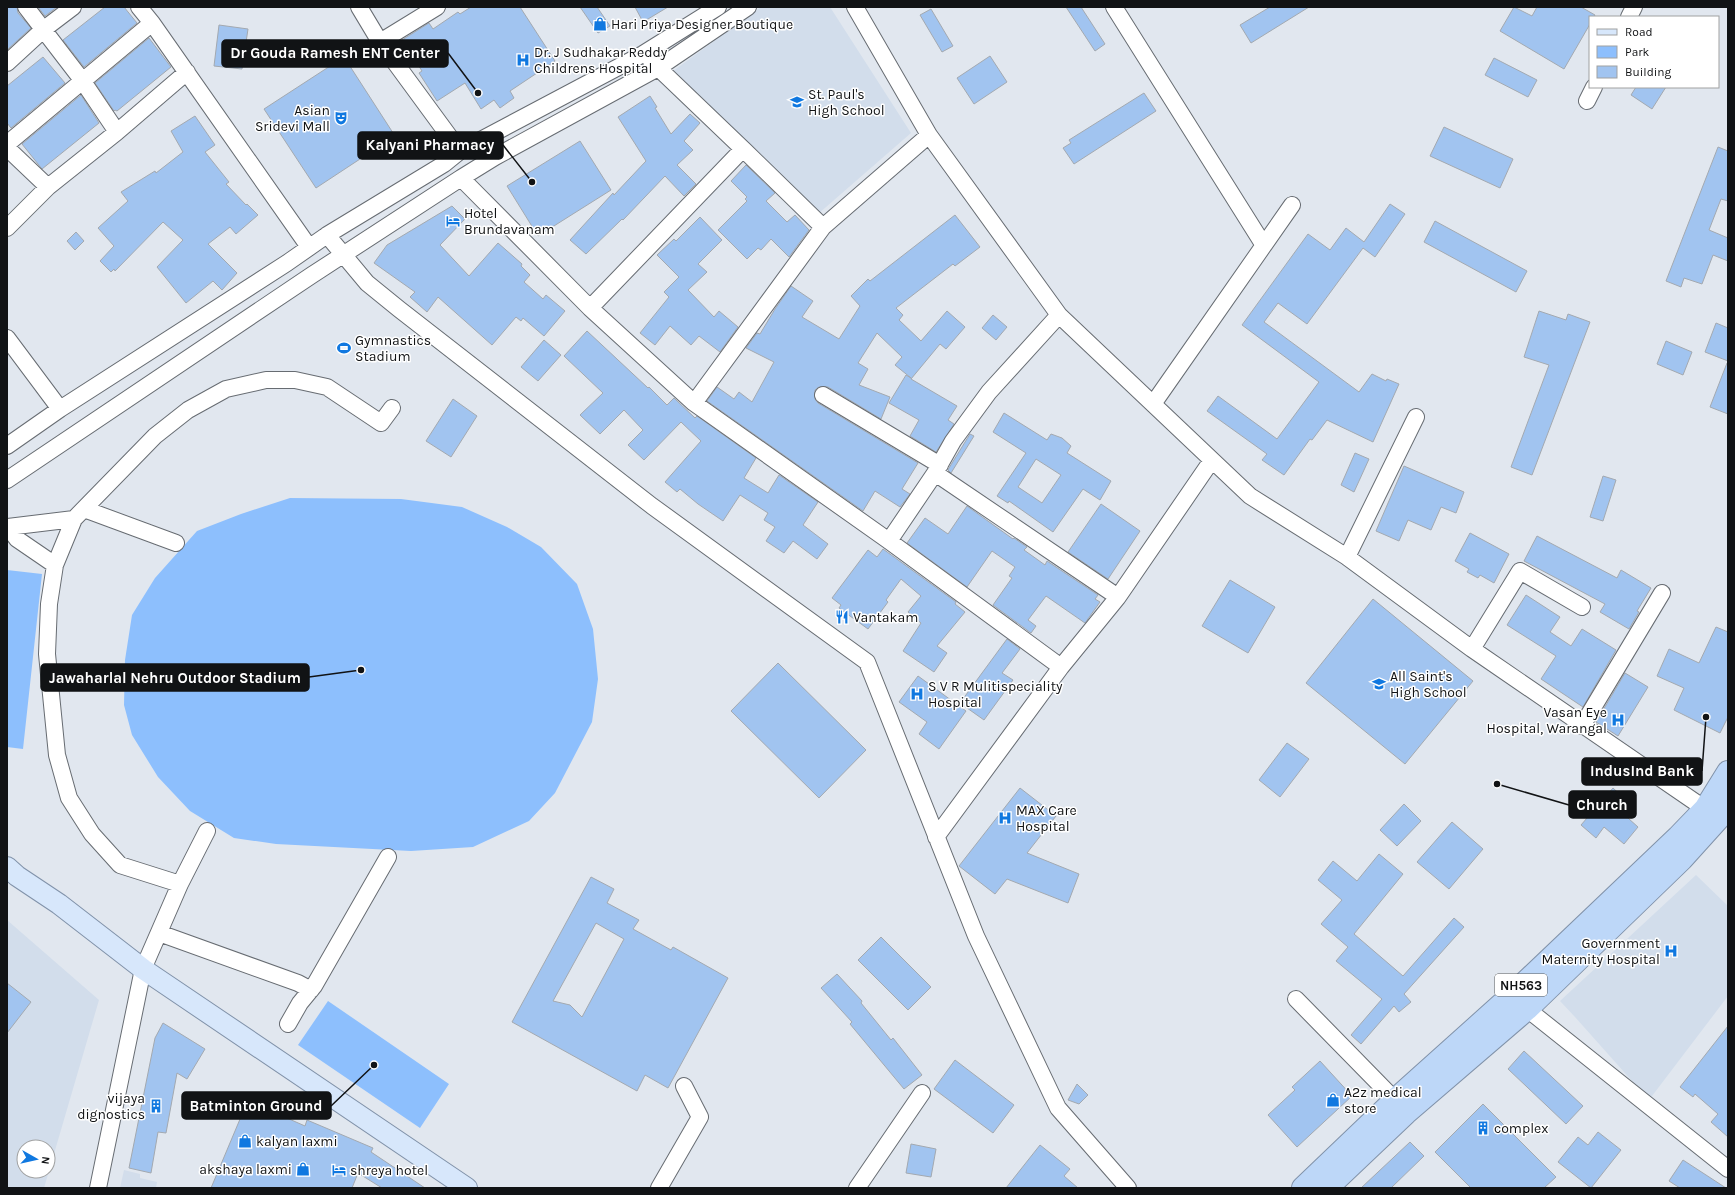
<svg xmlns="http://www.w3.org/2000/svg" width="1735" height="1195" viewBox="0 0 1735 1195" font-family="Karla,sans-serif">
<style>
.built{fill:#d2ddeb;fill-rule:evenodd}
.green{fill:#8dbffd}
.building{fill:#a1c4f0;stroke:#a3a9b0;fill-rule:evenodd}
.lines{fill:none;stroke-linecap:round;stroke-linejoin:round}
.minor-casing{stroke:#676c72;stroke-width:18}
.major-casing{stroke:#8192a9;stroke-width:22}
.highway-casing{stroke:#8192a9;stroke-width:24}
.minor{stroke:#fff;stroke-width:16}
.major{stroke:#d7e7fb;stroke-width:20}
.highway{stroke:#bdd7f8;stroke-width:22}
.labels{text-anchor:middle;stroke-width:3;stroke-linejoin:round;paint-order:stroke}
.shield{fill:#fff;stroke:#585a5b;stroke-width:1}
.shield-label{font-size:13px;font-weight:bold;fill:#111315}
.poi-label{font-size:14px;fill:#111315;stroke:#fff;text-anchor:start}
.leader{fill:none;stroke:#111315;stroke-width:1.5}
.callout-dot{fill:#111315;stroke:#fff;stroke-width:1.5}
.callout{fill:#111315;stroke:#111315;stroke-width:1.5}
.callout-label{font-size:15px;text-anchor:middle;font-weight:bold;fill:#fff}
</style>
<rect width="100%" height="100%" fill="#e1e7ef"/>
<path class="built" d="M761,7H830L911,133L818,214L673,71Z
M1696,875L1728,906V996L1649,1100L1575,1017L1560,1001Z
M7,920L99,1000L44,1188H7ZM24,1147H48V1171H24Z
M124,1170L140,1174V1178L157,1182L156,1188H120Z"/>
<path class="green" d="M290,498L401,499L462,507L507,527L541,547L577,584L593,629L598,679L592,722L555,793L529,821L473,847L411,851L276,844L234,838L190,811L158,777L132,735L124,705L125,660L132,615L155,578L197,531L241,514Z
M7,570L42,574L23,749L7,747Z
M328,1001L449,1084L420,1128L298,1045Z"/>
<path class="building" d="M7,7H17L18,13L31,28L7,50Z
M38,7H57L45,16Z
M105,7H124L137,23L84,67L63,40Z
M471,7H520L555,61L510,91L514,98L500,108L494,100L481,109L465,83L437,101L419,73L422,71L402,40L429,23L433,29L458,12L460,14Z
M580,7H597L610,26L598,33Z
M635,7H668L643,22Z
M1066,7H1081L1105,44L1095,51Z
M1270,7H1309L1251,43L1240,25Z
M1514,7L1532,16L1537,7H1581L1595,15L1594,17H1590V24L1564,69L1500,31Z
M931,9L953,46L942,52L920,15Z
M219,25L248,29L242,69L214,66Z
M149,38L171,67L117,111L115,110L114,111L95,83Z
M990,56L1007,82L974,104L957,78Z
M43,57L65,83L11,128L7,123V86Z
M344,57L395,136L316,188L264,109Z
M1494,58L1537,80L1528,97L1485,75Z
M1636,87H1666L1652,109L1631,95Z
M1144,93L1156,111L1074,164L1063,148L1071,143L1069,140Z
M81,95L99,123L42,169L22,144Z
M650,96L657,107L655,108L671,134L690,114L700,123L684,141L693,150L677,165L696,184L684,196L665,176L623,220L622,219L586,254L570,240L613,193L614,195L646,161L618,117Z
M195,116L215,145L205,152L229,182L226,184L246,205L247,204L258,215L236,234L230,227L208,244L237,273L222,290L213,281L186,303L157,267L183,240L163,222L115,271L114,269L111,272L100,261L114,246L98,228L128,201L121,192L155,171L156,173L183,152L171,131Z
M1444,127L1513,159L1500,188L1430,156Z
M580,141L611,190L538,236L507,186Z
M1718,147L1728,151V201L1721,199L1709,230L1728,238V261L1713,255L1702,284L1684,278L1681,287L1666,281Z
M746,165L775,193L766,201L787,222L795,215L809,230L789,257L771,239L761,250L758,248L747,259L718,230L747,201L745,199L747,197L731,181Z
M1390,204L1405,214L1375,257L1363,248L1307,324L1278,303L1264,322L1359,392L1372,374L1386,381L1387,379L1399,384L1373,442L1327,420L1312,440L1310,439L1284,475L1262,460L1267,454L1207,411L1218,396L1277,439L1319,382L1242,325L1308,234L1330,250L1346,228L1364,242Z
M452,206L465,219L440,245L469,276L498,243L522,264L521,266L530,275L524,282L543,299L546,295L565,311L544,336L523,318L521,321L516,317L492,345L438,297L427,312L410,297L415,292L374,263L387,245Z
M955,215L980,247L955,266L953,264L896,308L903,315L899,320L921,341L947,311L965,327L946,349L940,344L911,379L957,406L948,420L954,424L936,452L910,436L919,420L889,403L906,375L911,378L895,365L902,357L877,333L858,363L868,369L859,385L890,397L881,419L828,387H819L815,390V399L818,403L918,463L902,489L910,494L900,507L875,491L863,511L707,401L717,387L734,399L739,392L752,402L774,362L746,348L757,333L760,334L775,309L791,286L813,301L802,317L839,339L860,306L851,296L868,279L870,281Z
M700,217L722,240L698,264L707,272L688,290L714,317L719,311L738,327L720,352L699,336L691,345L670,326L655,345L640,333L669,297L664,292L679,277L657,255L674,239L676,241Z
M1435,221L1527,271L1516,292L1424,242Z
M76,232L84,241L75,250L67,241Z
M1539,311L1566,320L1568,314L1590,322L1532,475L1511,467L1549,365L1524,357Z
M993,315L1007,327L996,340L982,328Z
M1716,323L1728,328V361L1705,352Z
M587,331L648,388L649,387L667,405L674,398L695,418L697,416L756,458L744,478L768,493L779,475L818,502L803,525L828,544L817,559L793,541L784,553L766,541L775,527L764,520L768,513L740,495L723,521L698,504L680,489L677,492L665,482L701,441L681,422L644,460L628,445L643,430L624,410L600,434L580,415L603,393L564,356Z
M544,340L561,355L538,381L521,367Z
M1666,341L1692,352L1683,375L1657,364Z
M1727,363H1728V414L1710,407Z
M453,399L477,416L451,457L426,441Z
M1004,413L1047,440L1051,434L1062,438L1071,446L1067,453L1111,481L1100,500L1083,489L1053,532L1009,501L1008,503L997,496L1026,453L993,432ZM1036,459L1061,475L1042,503L1018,487Z
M970,434L974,436L951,473L948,470L949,468Z
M1355,453L1369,459L1354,492L1341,485Z
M1404,466L1464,492L1456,513L1441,507L1431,530L1408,520L1399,541L1376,531Z
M1603,476L1616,480L1603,521L1590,517Z
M1101,504L1140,531L1108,579L1068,552Z
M967,506L1013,539L1014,538L1027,547L1024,550L1045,565L1047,561L1098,595L1095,599L1100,602L1085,623L1046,596L1028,620L1036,626L1031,633L993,605L1012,578L1009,576L1015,567L992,551L967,587L907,543L925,518L948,534Z
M1470,533L1509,554L1494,583L1480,575L1478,578L1467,572L1469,569L1455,561Z
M1537,536L1617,578L1621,570L1651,588L1637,611L1639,612L1629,629L1600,612L1605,604L1524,561Z
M883,549L956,602L955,604L965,612L937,646L947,653L934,672L903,651L921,623L908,612L921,596L901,579L886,600L888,602L868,629L839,608L841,605L832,598L868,550L877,557Z
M1230,580L1275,607L1248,653L1202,626Z
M1526,595L1560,617L1550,632L1571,646L1582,629L1616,650L1583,707L1541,679L1556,656L1507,625Z
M1373,599L1473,681L1405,764L1306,683Z
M1716,627L1728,632V717L1720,733L1674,710L1684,688L1657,676L1669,649L1699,663Z
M1007,639L1020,649L1002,673L1013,680L984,720L960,703Z
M778,663L866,750L819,798L731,711Z
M1625,673L1648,687L1618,736L1596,722Z
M918,676L966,711L939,749L919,734L927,722L899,702Z
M1287,743L1309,759L1280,797L1259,780Z
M1020,788L1056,816L1027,853L1079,874L1068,903L1007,879L995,894L959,866Z
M1613,788L1627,801L1619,810L1638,827L1624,844L1604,827L1596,838L1581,825Z
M1404,804L1421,821L1397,846L1380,830Z
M1452,822L1483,849L1449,889L1417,862Z
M1379,854L1403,874L1354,934L1403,976L1454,918L1464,927L1404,994L1411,1002L1399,1012L1394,1006L1361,1044L1351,1035L1382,999L1336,961L1348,947L1321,924L1342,900L1318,880L1333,861L1357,881Z
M591,877L614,889L607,903L639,920L633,929L671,950L673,947L728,978L668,1088L645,1075L637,1091L512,1022ZM596,923L624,939L582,1017L570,1005L553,1001Z
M881,937L931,987L908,1010L858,960Z
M837,974L862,1001L861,1003L891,1040L893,1038L922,1075L904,1089L850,1024L852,1022L821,988Z
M7,983L31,1002L7,1033Z
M163,1023L205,1049L187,1079L177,1073L166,1133L158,1132L151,1173L129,1168L155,1038Z
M1728,1026V1137L1711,1122L1718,1114L1695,1094L1693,1097L1680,1087Z
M1524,1051L1583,1106L1566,1124L1508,1069Z
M955,1060L1014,1105L993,1133L934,1089Z
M1320,1061L1352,1096L1297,1147L1268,1115L1295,1090L1292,1087Z
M1077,1084L1088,1095L1079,1104L1068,1100Z
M251,1093L275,1104L271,1111L305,1126L307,1120L373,1148L371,1152L425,1188H382L358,1173L352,1188H211Z
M1483,1104L1556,1177L1544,1188H1471L1435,1152Z
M1598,1132L1621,1150L1591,1188L1558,1162L1578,1137L1588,1145Z
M1410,1142L1424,1156L1391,1188H1361Z
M911,1144L936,1149L931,1177L906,1173Z
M1040,1145L1070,1169L1064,1176L1078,1188H1006Z
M1683,1160L1726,1188H1680L1669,1181Z"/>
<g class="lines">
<g class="minor-casing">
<path id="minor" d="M26,7L82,80L117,132
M139,7L152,23
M359,7L380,42L460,151
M855,7L929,135L1059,315L1250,496L1347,557L1472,649L1714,815
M1114,7L1263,244
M1629,17L1634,7
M380,42L437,7
M7,63L44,29L73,7
M1587,101L1594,87
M7,144L152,23L309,247
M7,148L48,187
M743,149L823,227
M461,178L590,308L694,403L823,227L929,135
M7,228L48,187L117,132L187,72
M327,235L367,283L399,309L652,506L867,662L976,936L1058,1108L1128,1188
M590,308L743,149L651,61
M1059,315L989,392L953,441L935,473L1118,597
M7,338L60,409
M823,395L940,465
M694,403L889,541L1061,667L936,837
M1153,404L1292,205
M7,446L60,409L287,263L327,235L444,164L460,151L643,54L718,7
M7,480L312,275L461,178L495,157L658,68L748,7
M84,509L176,543
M889,541L935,473
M1347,557L1416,417
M55,565L17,539L8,527L74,519
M1472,649L1520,571L1582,607
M1061,667L1118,597L1212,460
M1582,726L1662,593
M180,884L120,865L92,834L69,798L57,755L47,654L49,604L55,565L74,519L155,436L188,410L226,389L266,380H295L327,387L381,423L392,408
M159,933L298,983L311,990
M1296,999L1395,1100
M1527,1009L1728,1169
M288,1024L300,1003L314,986L388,857
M98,1188L143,969L180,884L207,831
M659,1188L700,1117L684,1086
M857,1188L922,1093"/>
</g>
<g class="major-casing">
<path id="major" d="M7,867L17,876L59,904L143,969L467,1188"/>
</g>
<g class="highway-casing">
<path id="highway" d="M1303,1188L1395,1100L1512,995L1678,837L1705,809L1728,772
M1327,1188L1406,1113L1527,1009L1682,859L1719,818L1728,804"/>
</g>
<use href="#minor" class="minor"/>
<use href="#major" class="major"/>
<use href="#highway" class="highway"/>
</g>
<defs>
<g id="shop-bare" transform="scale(1.08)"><path d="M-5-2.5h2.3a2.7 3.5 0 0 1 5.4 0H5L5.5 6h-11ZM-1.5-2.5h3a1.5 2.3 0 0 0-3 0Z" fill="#1078e0" stroke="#fff" stroke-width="2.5" paint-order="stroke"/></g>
<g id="hospital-bare" transform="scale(1.08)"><path d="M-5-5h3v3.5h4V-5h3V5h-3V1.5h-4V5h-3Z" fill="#1078e0" stroke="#fff" stroke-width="2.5" paint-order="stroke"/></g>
<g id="school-bare" transform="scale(1.08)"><path d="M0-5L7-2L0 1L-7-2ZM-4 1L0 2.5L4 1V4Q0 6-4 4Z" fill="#1078e0" stroke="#fff" stroke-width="2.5" paint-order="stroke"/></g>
<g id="theatre-bare" transform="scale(1.08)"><path d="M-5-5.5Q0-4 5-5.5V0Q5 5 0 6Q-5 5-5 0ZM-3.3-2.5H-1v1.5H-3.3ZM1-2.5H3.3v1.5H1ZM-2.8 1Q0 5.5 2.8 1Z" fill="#1078e0" stroke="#fff" stroke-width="2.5" paint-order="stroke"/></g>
<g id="hotel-bare" transform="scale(1.08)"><path d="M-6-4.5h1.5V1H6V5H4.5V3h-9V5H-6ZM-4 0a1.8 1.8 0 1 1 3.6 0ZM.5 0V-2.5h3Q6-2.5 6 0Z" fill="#1078e0" stroke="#fff" stroke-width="2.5" paint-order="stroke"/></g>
<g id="stadium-bare" transform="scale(1.08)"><path d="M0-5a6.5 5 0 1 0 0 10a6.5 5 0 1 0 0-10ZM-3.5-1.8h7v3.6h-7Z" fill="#1078e0" stroke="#fff" stroke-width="2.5" paint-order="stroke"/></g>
<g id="restaurant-bare" transform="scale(1.08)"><path d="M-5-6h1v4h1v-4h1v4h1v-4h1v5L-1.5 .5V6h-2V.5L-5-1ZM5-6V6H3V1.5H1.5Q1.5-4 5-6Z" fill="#1078e0" stroke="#fff" stroke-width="2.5" paint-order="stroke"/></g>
<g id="building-bare" transform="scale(1.08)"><path d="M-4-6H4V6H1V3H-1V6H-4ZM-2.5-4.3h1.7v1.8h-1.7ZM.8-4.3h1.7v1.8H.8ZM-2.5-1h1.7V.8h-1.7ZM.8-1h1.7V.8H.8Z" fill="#1078e0" stroke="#fff" stroke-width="2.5" paint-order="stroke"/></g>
</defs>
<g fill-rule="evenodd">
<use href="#shop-bare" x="600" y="24"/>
<use href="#hospital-bare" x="523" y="60"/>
<use href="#school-bare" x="797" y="102"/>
<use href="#theatre-bare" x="341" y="118"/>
<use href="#hotel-bare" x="453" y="221"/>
<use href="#stadium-bare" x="344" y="348"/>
<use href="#restaurant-bare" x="842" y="617"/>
<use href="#school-bare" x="1379" y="684"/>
<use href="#hospital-bare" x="917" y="694"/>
<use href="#hospital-bare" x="1618" y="720"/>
<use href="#hospital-bare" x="1005" y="818"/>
<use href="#hospital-bare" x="1671" y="951"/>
<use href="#shop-bare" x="1333" y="1100"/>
<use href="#building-bare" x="156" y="1106"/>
<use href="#building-bare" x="1483" y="1128"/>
<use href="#shop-bare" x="245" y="1141"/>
<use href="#shop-bare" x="303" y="1169"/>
<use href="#hotel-bare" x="339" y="1170"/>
</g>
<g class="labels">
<rect class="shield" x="1495" y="974" width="52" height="22" rx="3"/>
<g class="shield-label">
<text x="1521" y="990">NH563</text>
</g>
<g class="poi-label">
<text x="611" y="29">Hari Priya Designer Boutique</text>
<text x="534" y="57">Dr. J Sudhakar Reddy<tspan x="534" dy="16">Childrens Hospital</tspan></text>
<text x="808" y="99">St. Paul's<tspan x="808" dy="16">High School</tspan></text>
<text x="330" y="115" text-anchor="end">Asian<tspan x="330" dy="16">Sridevi Mall</tspan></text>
<text x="464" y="218">Hotel<tspan x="464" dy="16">Brundavanam</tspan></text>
<text x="355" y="345">Gymnastics<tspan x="355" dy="16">Stadium</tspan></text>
<text x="853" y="622">Vantakam</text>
<text x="1390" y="681">All Saint's<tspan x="1390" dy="16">High School</tspan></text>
<text x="928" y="691">S V R Mulitispeciality<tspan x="928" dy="16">Hospital</tspan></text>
<text x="1607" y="717" text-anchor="end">Vasan Eye<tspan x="1607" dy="16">Hospital, Warangal</tspan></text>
<text x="1016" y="815">MAX Care<tspan x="1016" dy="16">Hospital</tspan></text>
<text x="1660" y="948" text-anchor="end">Government<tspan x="1660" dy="16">Maternity Hospital</tspan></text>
<text x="1344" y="1097">A2z medical<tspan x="1344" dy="16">store</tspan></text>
<text x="145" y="1103" text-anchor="end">vijaya<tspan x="145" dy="16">dignostics</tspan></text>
<text x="1494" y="1133">complex</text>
<text x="256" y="1146">kalyan laxmi</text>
<text x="292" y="1174" text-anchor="end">akshaya laxmi</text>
<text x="350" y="1175">shreya hotel</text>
</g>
</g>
<path class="leader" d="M478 93L448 53M532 182L503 145M361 670L309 677M1706 717L1702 771M1497 784L1569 805M374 1065L331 1106"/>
<g class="callout-dot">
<circle cx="478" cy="93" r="4"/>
<circle cx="532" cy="182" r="4"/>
<circle cx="361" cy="670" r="4"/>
<circle cx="1706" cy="717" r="4"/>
<circle cx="1497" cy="784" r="4"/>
<circle cx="374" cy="1065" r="4"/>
</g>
<g class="callout">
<rect x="222" y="40" width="226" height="27" rx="4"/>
<rect x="358" y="132" width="145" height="27" rx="4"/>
<rect x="41" y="664" width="268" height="27" rx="4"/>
<rect x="1582" y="758" width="120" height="27" rx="4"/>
<rect x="1569" y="791" width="67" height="27" rx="4"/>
<rect x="182" y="1092" width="149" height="27" rx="4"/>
</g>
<g class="callout-label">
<text x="335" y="58">Dr Gouda Ramesh ENT Center</text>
<text x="430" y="150">Kalyani Pharmacy</text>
<text x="175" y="683">Jawaharlal Nehru Outdoor Stadium</text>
<text x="1642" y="776">IndusInd Bank</text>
<text x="1602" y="810">Church</text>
<text x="256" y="1111">Batminton Ground</text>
</g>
<rect width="1735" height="1195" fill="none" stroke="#111315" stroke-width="16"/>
<rect x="1589" y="16" width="130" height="72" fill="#ffffff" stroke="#a0a1a1"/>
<rect x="1597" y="29" width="20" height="6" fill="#d7e7fb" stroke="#a0a1a1"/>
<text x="1625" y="36" font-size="12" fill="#111315">Road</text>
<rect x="1597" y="46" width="20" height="12" fill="#8dbffd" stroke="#a0a1a1"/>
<text x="1625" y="56" font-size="12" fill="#111315">Park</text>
<rect x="1597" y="66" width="20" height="12" fill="#a1c4f0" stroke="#a0a1a1"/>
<text x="1625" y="76" font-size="12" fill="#111315">Building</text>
<g transform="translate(36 1159) rotate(98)"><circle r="19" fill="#ffffff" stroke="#a0a1a1"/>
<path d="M0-3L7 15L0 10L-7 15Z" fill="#1078e0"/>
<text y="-6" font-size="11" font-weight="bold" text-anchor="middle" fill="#111315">N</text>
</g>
</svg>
